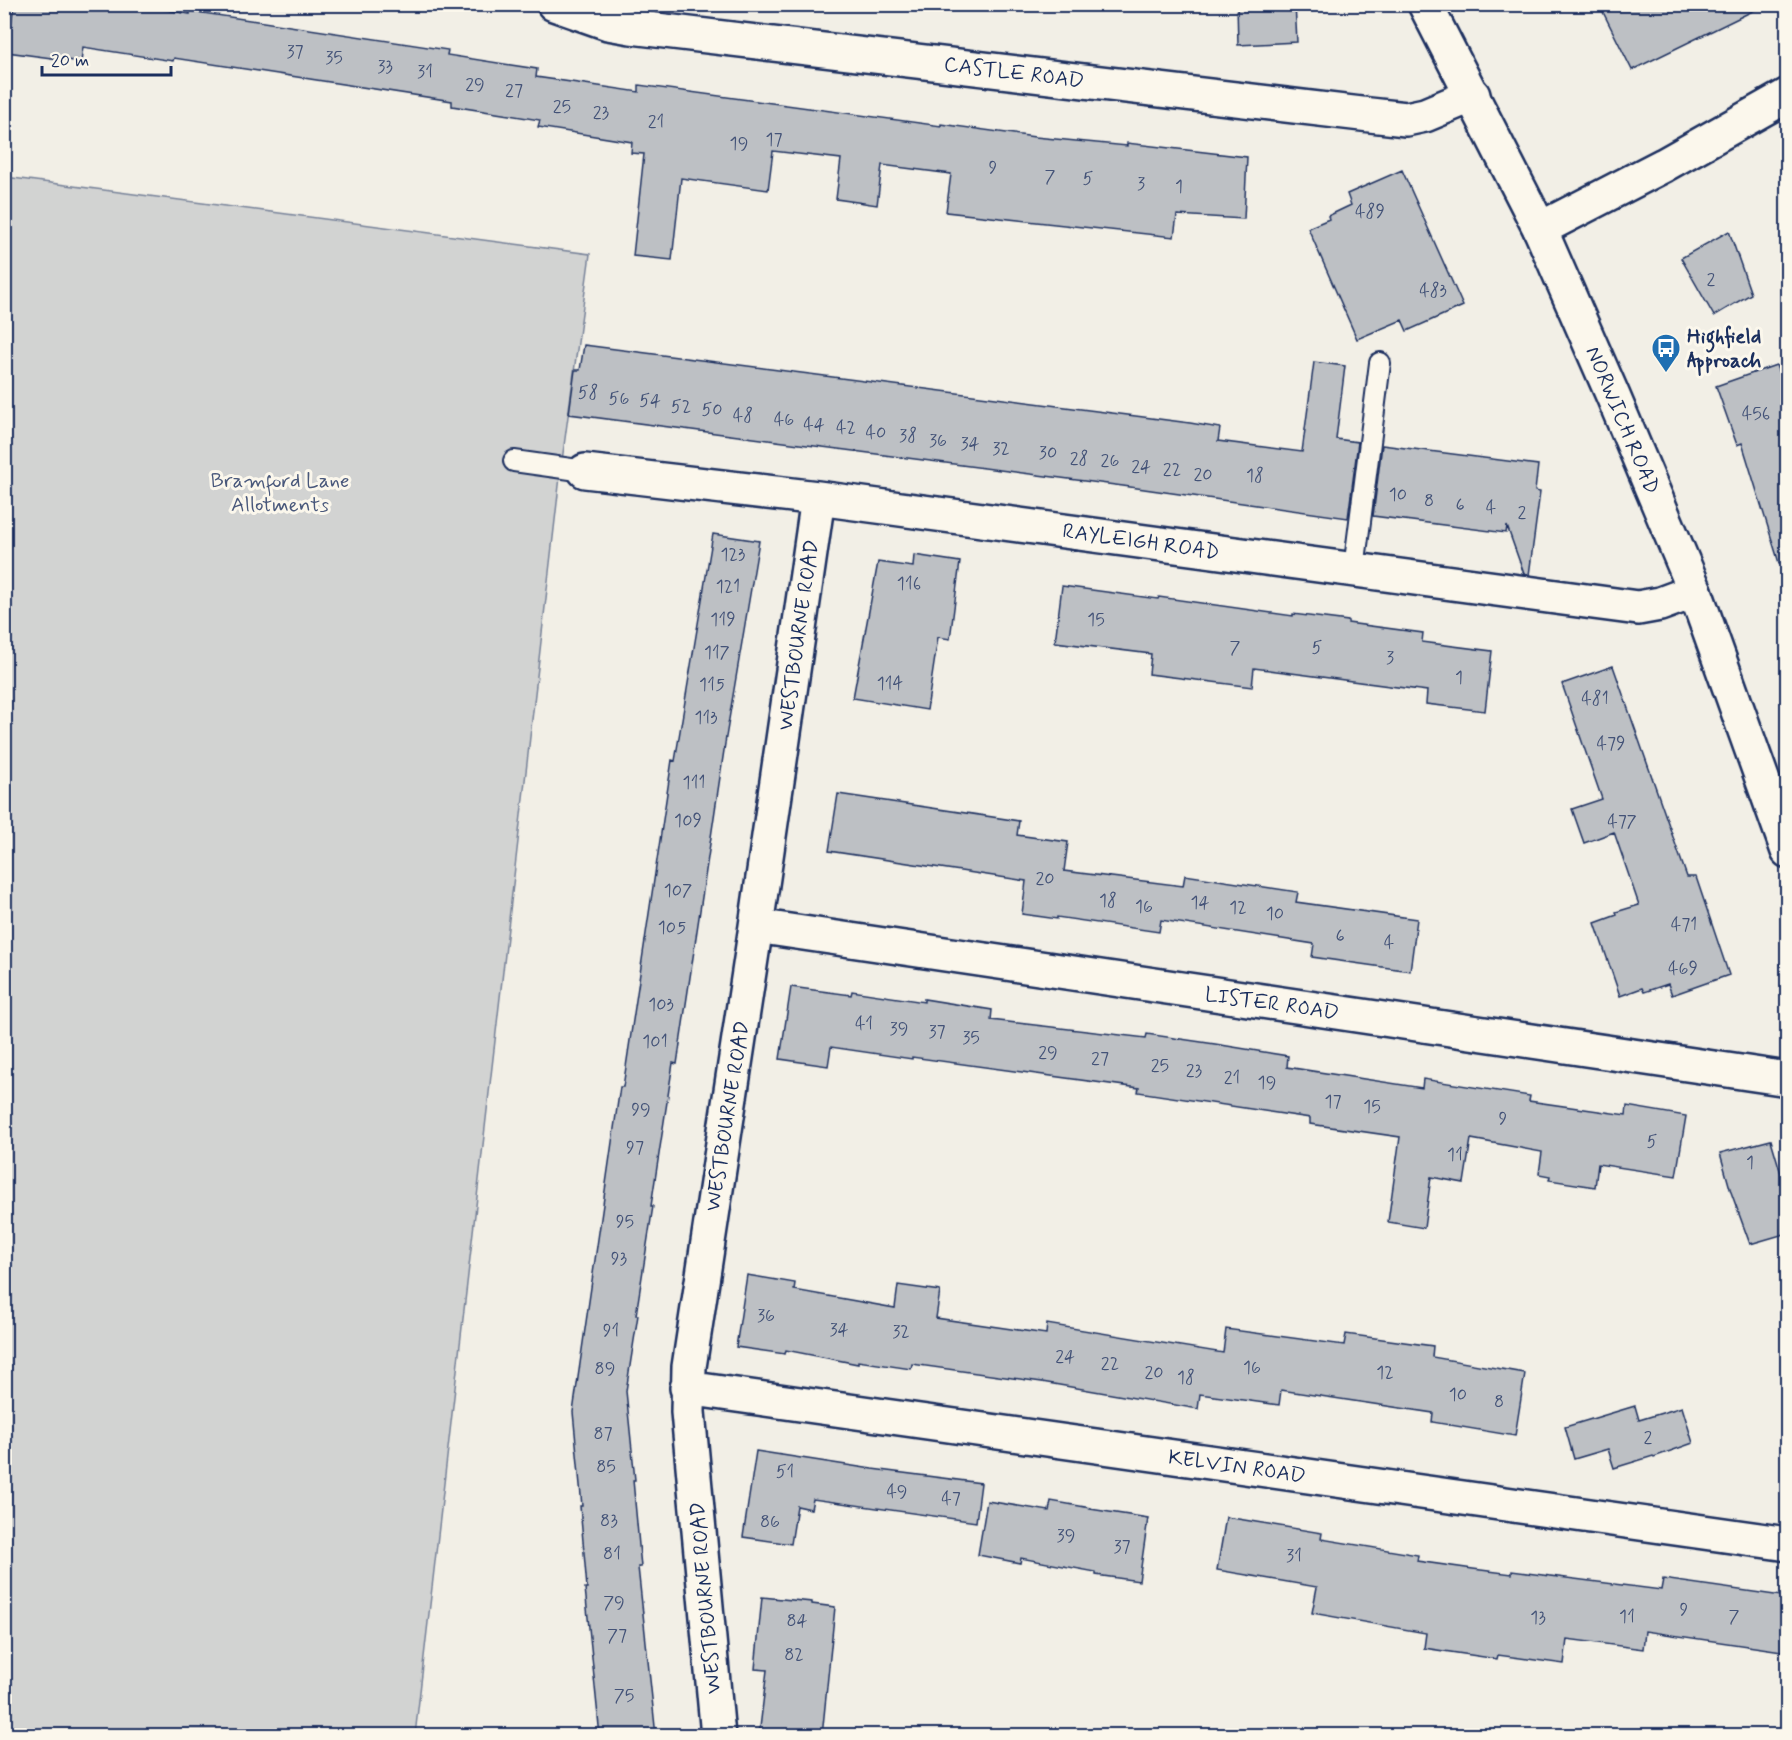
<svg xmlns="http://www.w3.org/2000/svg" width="1792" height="1740" viewBox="0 0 1792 1740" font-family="Mynerve,sans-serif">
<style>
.green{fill:#d2d3d2;stroke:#768198;stroke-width:1.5}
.building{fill:#bdc0c4;stroke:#1b2f5e;stroke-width:1.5}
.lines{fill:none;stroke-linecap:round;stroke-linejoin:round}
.service-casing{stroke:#1b2f5e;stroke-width:24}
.minor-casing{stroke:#1b2f5e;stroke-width:38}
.primary-casing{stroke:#1b2f5e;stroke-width:38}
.service{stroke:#fbf7ec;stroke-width:20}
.minor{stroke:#fbf7ec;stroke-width:33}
.primary{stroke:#fbf7ec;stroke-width:33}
.labels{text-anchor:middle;stroke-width:6;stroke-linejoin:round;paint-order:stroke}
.number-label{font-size:18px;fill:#445378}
.street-label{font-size:21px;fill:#1b2f5e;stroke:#fbf7ec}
.poi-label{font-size:21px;font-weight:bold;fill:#1b2f5e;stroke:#fbf7ec;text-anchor:start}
.park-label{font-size:21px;fill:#49587b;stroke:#fbf7ec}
</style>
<rect width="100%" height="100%" fill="#f2efe6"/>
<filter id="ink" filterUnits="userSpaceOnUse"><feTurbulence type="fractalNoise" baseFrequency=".0167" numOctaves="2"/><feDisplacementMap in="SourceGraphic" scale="12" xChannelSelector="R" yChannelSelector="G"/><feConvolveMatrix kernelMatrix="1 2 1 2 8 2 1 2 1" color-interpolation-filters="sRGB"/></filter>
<g filter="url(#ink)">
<path class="green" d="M5,177L590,254L561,468L415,1735L5,1736Z"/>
<path class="building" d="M14,4H132L190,14V11L448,50L447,55L537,69L536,77L585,84L639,92V85L941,126V124L1035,137L1127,146V143L1247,157L1244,219L1177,215L1174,237L946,212L951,174L882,165L877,205L857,202L836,199L841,159L773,151L768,190L681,178L672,260L633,256L644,154L631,153L632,142L538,127L540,120L452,106V101L174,58L173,61L83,47L81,62L7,52Z
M1237,4H1295L1297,42L1238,45Z
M1599,4H1767L1632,70Z
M1402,170L1463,306L1407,331L1402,320L1357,339L1308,228L1329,219L1328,216L1351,205L1347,194Z
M1729,231L1751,294L1714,316L1681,258Z
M584,345L1190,423L1220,428L1218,441L1302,452L1314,362L1345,366L1336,439L1358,442L1348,518L1123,486L569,414L575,370H580Z
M1776,365L1788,398V562L1779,563L1742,443L1737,445L1716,386Z
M1382,445L1538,465L1535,491L1540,492L1529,575L1524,574L1507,526L1506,533L1373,516Z
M713,534L759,541L726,737L677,1064L673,1063L651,1206H653L636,1315H638L626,1391L635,1480H633L641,1567H638L656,1736H600L585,1588H587L580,1506H582L573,1412L620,1087H623L672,760L675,761Z
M914,555L960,562L950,639L938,637L927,710L853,698L878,562L913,567Z
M1062,586L1158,599L1159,597L1293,616V614L1348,621V623L1423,633L1422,642L1492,651L1485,711L1426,704L1427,691L1254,668L1252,687L1149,674L1151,654L1055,642Z
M1613,666L1687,877H1696L1729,975L1672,995L1668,984L1644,992L1642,988L1620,996L1595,923L1617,915L1616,912L1639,905L1614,832L1584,843L1572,809L1602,799L1562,684Z
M838,794L1019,821L1017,835L1068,842L1064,871L1183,886L1185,875L1298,892L1296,902L1417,919L1410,971L1312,957L1314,944L1161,920L1159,932L1057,917V919L1022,914L1026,881L829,851Z
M791,987L851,995L852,991L924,1002V999L992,1010L991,1020L1146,1038L1147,1034L1215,1044L1288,1056L1287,1067L1422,1088L1423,1079L1530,1096L1529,1101L1626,1115L1627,1106L1686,1116L1676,1176L1598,1164L1595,1187L1549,1180L1550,1176L1539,1174L1542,1152L1471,1139L1464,1183L1431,1177L1424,1228L1388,1222L1400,1137L1310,1124V1118L1138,1092L1139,1088L912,1057V1059L831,1047L828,1066L780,1059Z
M1771,1140L1788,1197V1233L1750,1244L1731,1192L1720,1153Z
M747,1275L795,1283L794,1290L895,1308L898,1285L940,1291L936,1318L1046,1334L1047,1324L1223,1353L1226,1329L1344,1345L1346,1334L1433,1346L1432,1357L1525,1373L1515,1436L1432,1422L1433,1413L1281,1390L1279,1405L1200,1394L1198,1409L1042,1382L912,1364L911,1369L858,1361V1364L786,1350L785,1354L736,1347Z
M1635,1406L1639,1420L1682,1407L1693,1443L1654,1457L1653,1456L1614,1468L1608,1449L1574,1459L1565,1427Z
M756,1451L872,1469L981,1483L976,1522L813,1499L811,1509L797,1506L791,1544L743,1537Z
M987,1501L1049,1511L1051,1501L1091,1508L1090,1509L1148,1518L1139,1581L1096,1575V1572L1021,1558L1020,1563L978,1555Z
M1226,1517L1322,1533L1321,1539L1418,1555L1417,1561L1473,1569L1512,1574V1571L1661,1590L1663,1579L1788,1597V1652L1645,1631L1643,1649L1567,1639L1564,1664L1498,1655L1497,1659L1424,1648L1426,1633L1312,1613L1317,1587L1217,1570Z
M762,1597L812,1602V1604L835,1607L822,1736H759L767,1670L755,1669Z"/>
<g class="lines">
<g class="service-casing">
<path id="service" d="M514,461L585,471
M1354,569L1380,363"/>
</g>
<g class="minor-casing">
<path id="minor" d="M554,4L608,23L631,27L1370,115L1406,119L1425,115L1473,95
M1540,229L1664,165L1788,95
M585,471L818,498L1638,608L1660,604L1695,591
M756,926L1788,1079
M687,1388L1788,1544
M718,1736L688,1412L689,1367L756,926L818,498"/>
</g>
<g class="primary-casing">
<path id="primary" d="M1425,4L1540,229L1613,396L1695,591L1788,851"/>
</g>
<use href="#service" class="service"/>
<use href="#minor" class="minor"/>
<use href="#primary" class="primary"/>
</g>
</g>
<defs>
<g id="bus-pin" transform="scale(1.5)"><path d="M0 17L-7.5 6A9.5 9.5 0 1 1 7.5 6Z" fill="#1f6fb2" stroke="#fbf7ec"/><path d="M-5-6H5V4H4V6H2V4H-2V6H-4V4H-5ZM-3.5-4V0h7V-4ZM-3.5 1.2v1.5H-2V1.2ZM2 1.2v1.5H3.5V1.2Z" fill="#fff"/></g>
</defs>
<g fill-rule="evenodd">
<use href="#bus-pin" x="1666" y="348"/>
</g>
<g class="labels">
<g class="number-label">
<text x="295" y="57">37</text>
<text x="334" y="63">35</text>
<text x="385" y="72">33</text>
<text x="425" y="77">31</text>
<text x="475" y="90">29</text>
<text x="514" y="96">27</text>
<text x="562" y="112">25</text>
<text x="601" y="118">23</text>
<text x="656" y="127">21</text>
<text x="774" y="145">17</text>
<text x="739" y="149">19</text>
<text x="993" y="173">9</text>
<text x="1050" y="182">7</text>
<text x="1088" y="184">5</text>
<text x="1141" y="189">3</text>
<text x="1179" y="192">1</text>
<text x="1370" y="217">489</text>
<text x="1711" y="285">2</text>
<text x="1433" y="296">483</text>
<text x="588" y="398">58</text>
<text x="619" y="404">56</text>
<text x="650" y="406">54</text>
<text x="681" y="412">52</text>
<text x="712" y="415">50</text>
<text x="1756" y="419">456</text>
<text x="743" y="421">48</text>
<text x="784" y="425">46</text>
<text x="814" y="430">44</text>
<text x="846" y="433">42</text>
<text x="876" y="438">40</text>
<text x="908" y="441">38</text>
<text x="938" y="446">36</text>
<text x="970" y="449">34</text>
<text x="1001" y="454">32</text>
<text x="1048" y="458">30</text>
<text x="1079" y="464">28</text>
<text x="1110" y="466">26</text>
<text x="1141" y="472">24</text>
<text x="1172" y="475">22</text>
<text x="1203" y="480">20</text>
<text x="1255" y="481">18</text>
<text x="1398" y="500">10</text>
<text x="1429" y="506">8</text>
<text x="1460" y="510">6</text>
<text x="1491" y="513">4</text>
<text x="1522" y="518">2</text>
<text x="733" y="560">123</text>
<text x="909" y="589">116</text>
<text x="728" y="592">121</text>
<text x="723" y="625">119</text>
<text x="1096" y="625">15</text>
<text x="1235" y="653">7</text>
<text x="1317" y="653">5</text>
<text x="717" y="658">117</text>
<text x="1390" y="663">3</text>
<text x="1459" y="683">1</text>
<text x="890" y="689">114</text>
<text x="712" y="690">115</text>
<text x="1595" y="704">481</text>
<text x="706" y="723">113</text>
<text x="1611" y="749">479</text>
<text x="694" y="788">111</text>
<text x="688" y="826">109</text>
<text x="1622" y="827">477</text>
<text x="1045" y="884">20</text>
<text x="678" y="896">107</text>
<text x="1108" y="906">18</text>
<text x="1200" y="908">14</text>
<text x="1144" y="912">16</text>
<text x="1238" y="913">12</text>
<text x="1275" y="919">10</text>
<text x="1684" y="930">471</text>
<text x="672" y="933">105</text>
<text x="1340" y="941">6</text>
<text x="1389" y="948">4</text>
<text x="1683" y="974">469</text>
<text x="661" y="1010">103</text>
<text x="864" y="1029">41</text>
<text x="899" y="1034">39</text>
<text x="937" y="1037">37</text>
<text x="971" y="1043">35</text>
<text x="655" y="1047">101</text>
<text x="1048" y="1058">29</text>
<text x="1100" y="1064">27</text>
<text x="1160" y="1071">25</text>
<text x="1194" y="1076">23</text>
<text x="1232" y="1083">21</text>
<text x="1267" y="1088">19</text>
<text x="1333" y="1107">17</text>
<text x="1372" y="1112">15</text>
<text x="641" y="1115">99</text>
<text x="1503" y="1124">9</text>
<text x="1652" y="1147">5</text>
<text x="635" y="1153">97</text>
<text x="1455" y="1160">11</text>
<text x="1750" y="1168">1</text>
<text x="625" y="1227">95</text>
<text x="619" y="1264">93</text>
<text x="766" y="1321">36</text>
<text x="839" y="1335">34</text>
<text x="611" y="1336">91</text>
<text x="901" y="1337">32</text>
<text x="1065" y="1362">24</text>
<text x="1110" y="1369">22</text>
<text x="1252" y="1373">16</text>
<text x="605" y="1374">89</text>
<text x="1154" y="1378">20</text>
<text x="1385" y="1378">12</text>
<text x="1186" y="1383">18</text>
<text x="1458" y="1400">10</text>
<text x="1499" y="1407">8</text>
<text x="603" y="1439">87</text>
<text x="1648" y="1443">2</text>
<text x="606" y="1472">85</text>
<text x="785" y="1477">51</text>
<text x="897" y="1497">49</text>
<text x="951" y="1504">47</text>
<text x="609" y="1526">83</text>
<text x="770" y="1527">86</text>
<text x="1066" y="1541">39</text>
<text x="1122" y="1552">37</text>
<text x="612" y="1559">81</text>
<text x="1294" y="1561">31</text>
<text x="614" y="1608">79</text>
<text x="1684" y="1615">9</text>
<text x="1627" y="1622">11</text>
<text x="1734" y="1622">7</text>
<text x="1538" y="1623">13</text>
<text x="797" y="1626">84</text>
<text x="617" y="1641">77</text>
<text x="794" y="1660">82</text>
<text x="624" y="1701">75</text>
</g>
<g class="street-label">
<text transform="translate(1014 72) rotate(7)" y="7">CASTLE ROAD</text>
<text transform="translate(1623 420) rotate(67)" y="7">NORWICH ROAD</text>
<text transform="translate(1141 541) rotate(8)" y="7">RAYLEIGH ROAD</text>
<text transform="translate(798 635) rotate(-82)" y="7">WESTBOURNE ROAD</text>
<text transform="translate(1272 1003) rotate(8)" y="7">LISTER ROAD</text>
<text transform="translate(727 1116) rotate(-81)" y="7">WESTBOURNE ROAD</text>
<text transform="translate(1237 1466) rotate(8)" y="7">KELVIN ROAD</text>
<text transform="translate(705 1598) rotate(-95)" y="7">WESTBOURNE ROAD</text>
</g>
<g class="poi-label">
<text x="1687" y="343">Highfield<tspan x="1687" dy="24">Approach</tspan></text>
</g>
<g class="park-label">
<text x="280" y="487">Bramford Lane<tspan x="280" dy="24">Allotments</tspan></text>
</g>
</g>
<rect width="1792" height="1740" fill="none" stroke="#fbf7ec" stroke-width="24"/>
<rect x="12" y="12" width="1768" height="1716" fill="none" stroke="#1b2f5e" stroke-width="2" filter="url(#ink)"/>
<path d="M42 66v9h129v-9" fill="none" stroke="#1b2f5e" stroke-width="3"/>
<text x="51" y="66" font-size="18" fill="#1b2f5e" stroke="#fbf7ec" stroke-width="4.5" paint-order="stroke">20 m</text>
</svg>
